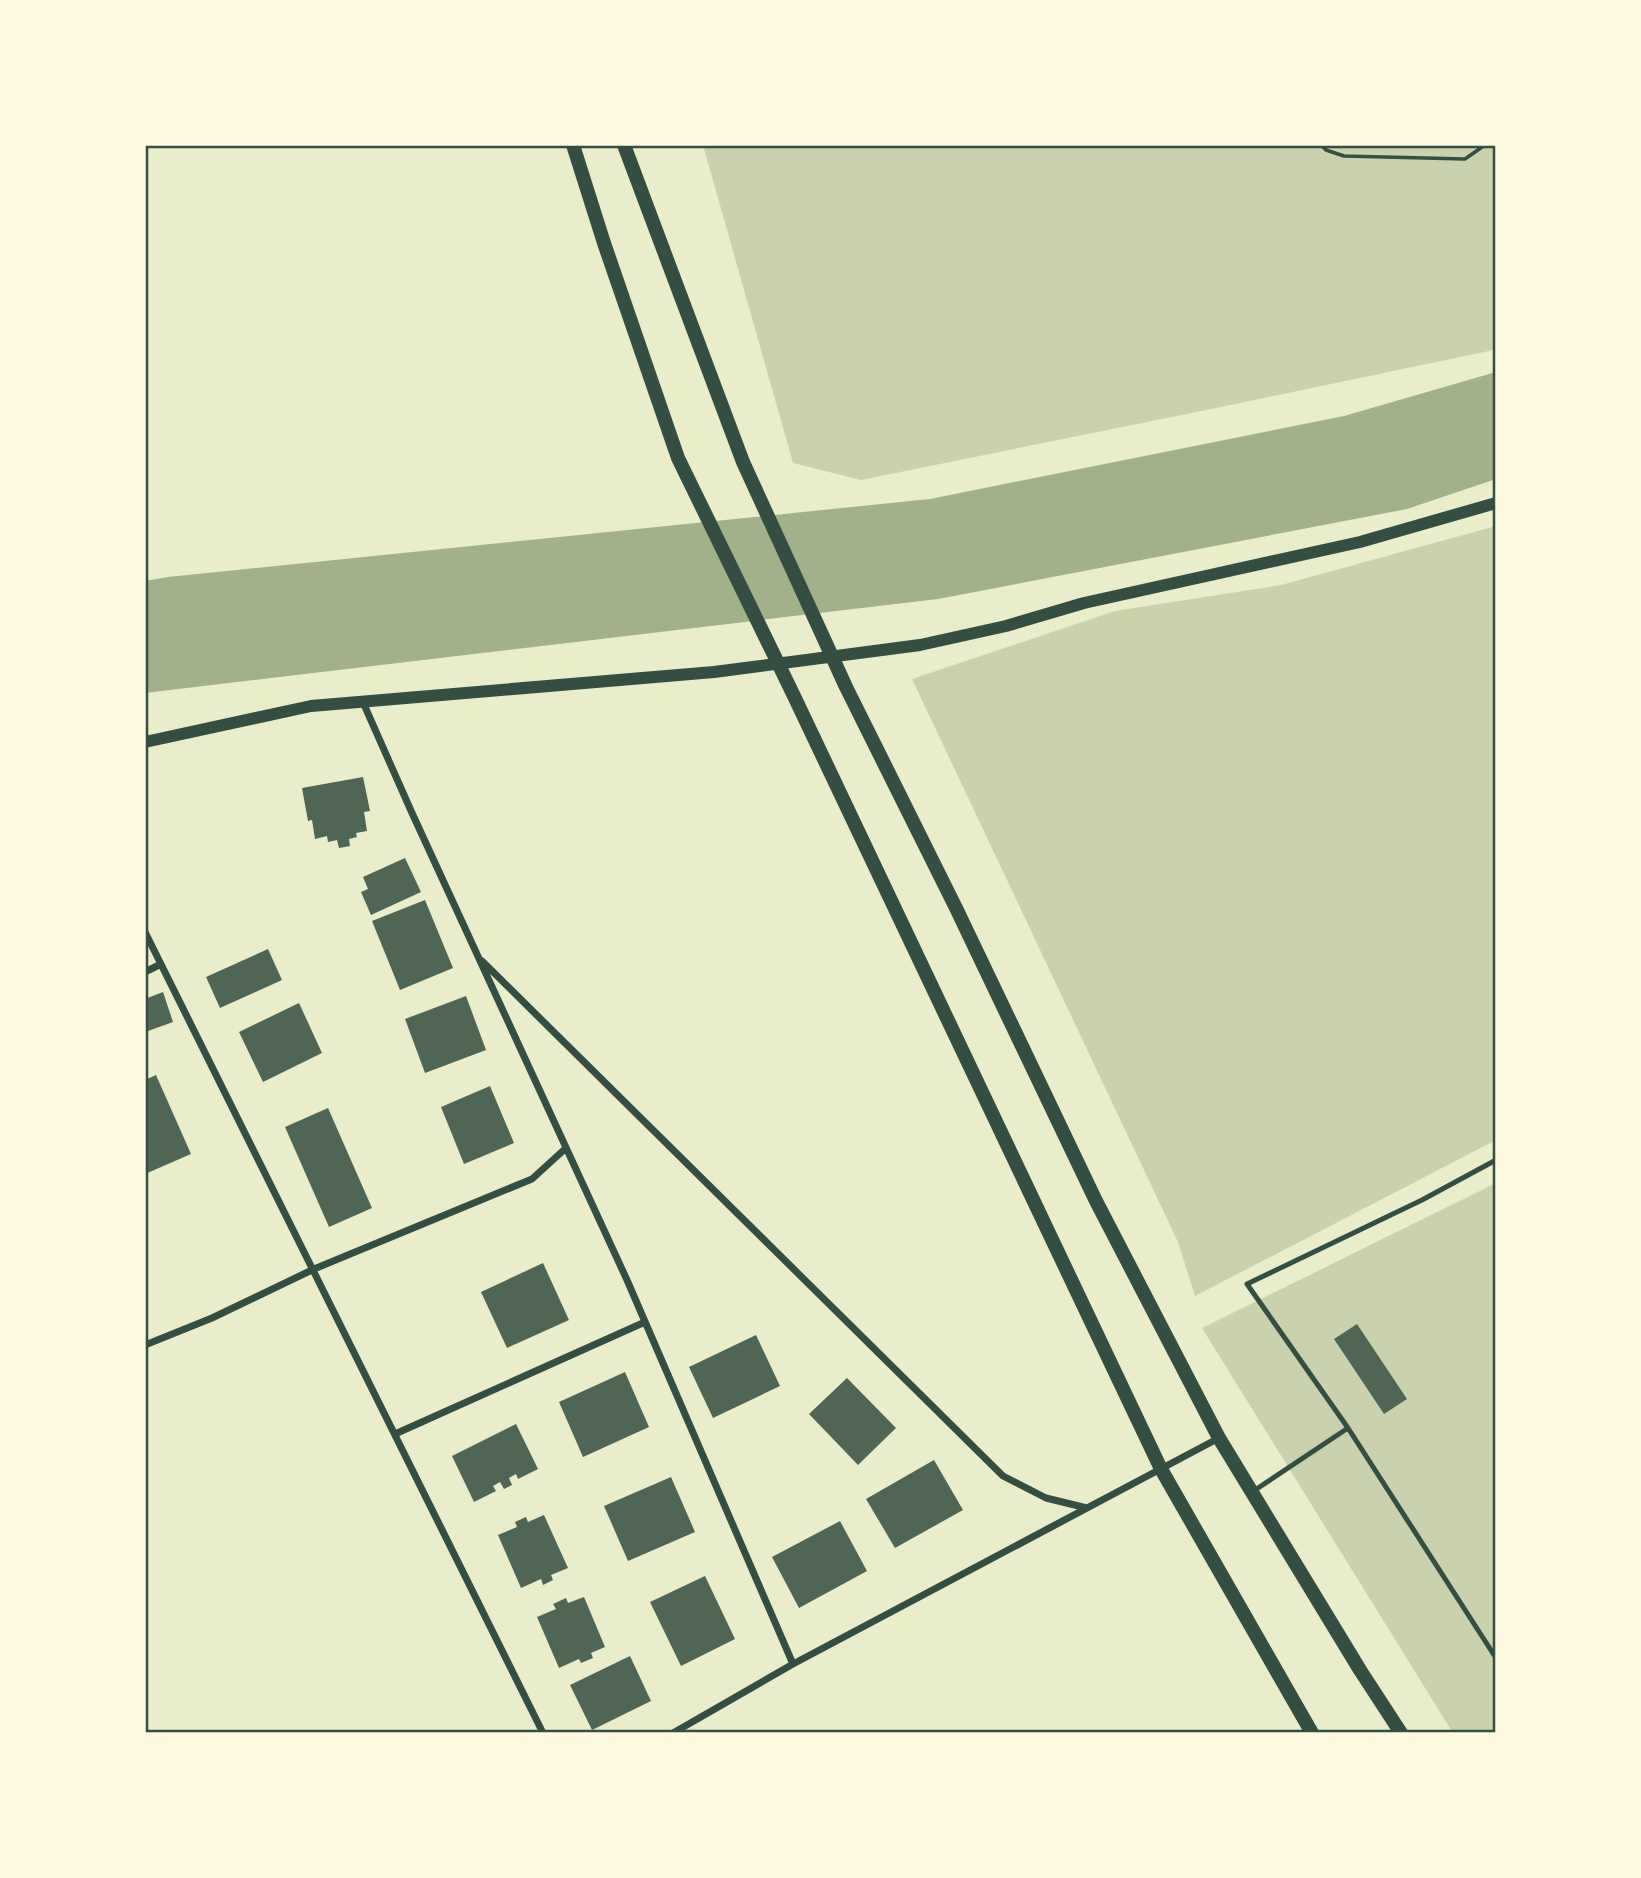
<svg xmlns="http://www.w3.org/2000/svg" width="1641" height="1878" viewBox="0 0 1641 1878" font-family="'IBM Plex Serif',serif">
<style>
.green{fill:#cad2ad}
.water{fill:#a3b18a}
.building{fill:#4f6655}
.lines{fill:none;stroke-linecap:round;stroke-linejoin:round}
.path{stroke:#344e41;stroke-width:3.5}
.service{stroke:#344e41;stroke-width:5}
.minor{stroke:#344e41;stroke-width:7}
.tertiary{stroke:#344e41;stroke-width:12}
.secondary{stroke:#344e41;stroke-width:14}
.neatline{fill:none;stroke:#344e41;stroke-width:2.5}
</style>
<rect width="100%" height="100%" fill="#e9edc9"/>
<path class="green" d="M703,145H1496V348L1489,351L1221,407L861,480L793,463Z
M1496,526V1140L1195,1296L1178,1242L912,679L1115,611L1281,585Z
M1496,1183V1733H1453L1202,1328Z"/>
<path class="water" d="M1496,372V479L1407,509L938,599L145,693V581L168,577L930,499L1344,416Z"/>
<path class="building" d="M363,777L370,811L364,812L367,831L356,833L357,837L349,839L350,846L339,848L337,840L328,842L327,836L315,839L312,820L308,821L302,788Z
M405,858L421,892L371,915L361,892L368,889L363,877Z
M425,900L453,968L400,990L372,921Z
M268,949L282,980L220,1008L206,977Z
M163,992L173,1022L148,1031L145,1023V999Z
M466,996L486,1050L425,1073L405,1019Z
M299,1003L322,1053L263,1082L239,1032Z
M156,1075L191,1154L145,1174V1080Z
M490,1086L514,1143L464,1164L441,1107Z
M328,1108L372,1208L329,1227L285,1127Z
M543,1263L569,1320L507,1348L481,1292Z
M1357,1324L1407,1399L1384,1414L1334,1339Z
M756,1335L780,1386L713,1418L689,1367Z
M625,1372L649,1427L583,1457L559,1402Z
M847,1378L896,1428L858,1465L809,1414Z
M516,1424L538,1469L518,1479L516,1474L509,1478L512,1485L504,1489L500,1482L493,1486L496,1491L474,1502L452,1456Z
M934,1460L963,1510L895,1548L866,1499Z
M671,1477L695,1532L628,1561L604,1506Z
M544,1515L568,1568L551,1575L553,1580L543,1585L541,1579L521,1588L498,1535L517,1527L515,1522L526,1517L528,1522Z
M840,1521L867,1571L799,1608L772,1557Z
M705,1576L735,1639L681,1666L650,1602Z
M584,1597L605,1647L591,1653L593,1658L581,1663L579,1659L559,1668L537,1617L556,1609L553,1604L566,1598L568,1603Z
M630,1656L651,1701L592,1730L570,1685Z"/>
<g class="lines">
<path class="path" d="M1321,145L1326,150L1344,156L1465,159L1485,145"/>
<path class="service" d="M1496,1160L1422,1200L1247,1284L1348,1428L1496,1658
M1252,1492L1348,1428"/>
<path class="minor" d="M362,700L412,813L627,1280L793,1664
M145,932L543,1733
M482,961L1003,1476L1046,1498L1087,1508
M145,972L161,964
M145,1345L212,1318L314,1269L532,1179L566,1148
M395,1434L645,1322
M673,1733L793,1664L1219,1438"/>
<path class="tertiary" d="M145,742L311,706L714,672L920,645L1006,626L1084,603L1360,542L1496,503"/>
<path class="secondary" d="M573,145L604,243L678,458L794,696L1161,1469L1312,1733
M624,145L743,462L846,687L956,908L1096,1201L1219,1438L1360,1670L1401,1733"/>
</g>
<rect width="1641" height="1878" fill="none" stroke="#fefae0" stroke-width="294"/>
<rect x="147" y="147" width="1347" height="1584" class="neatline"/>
</svg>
